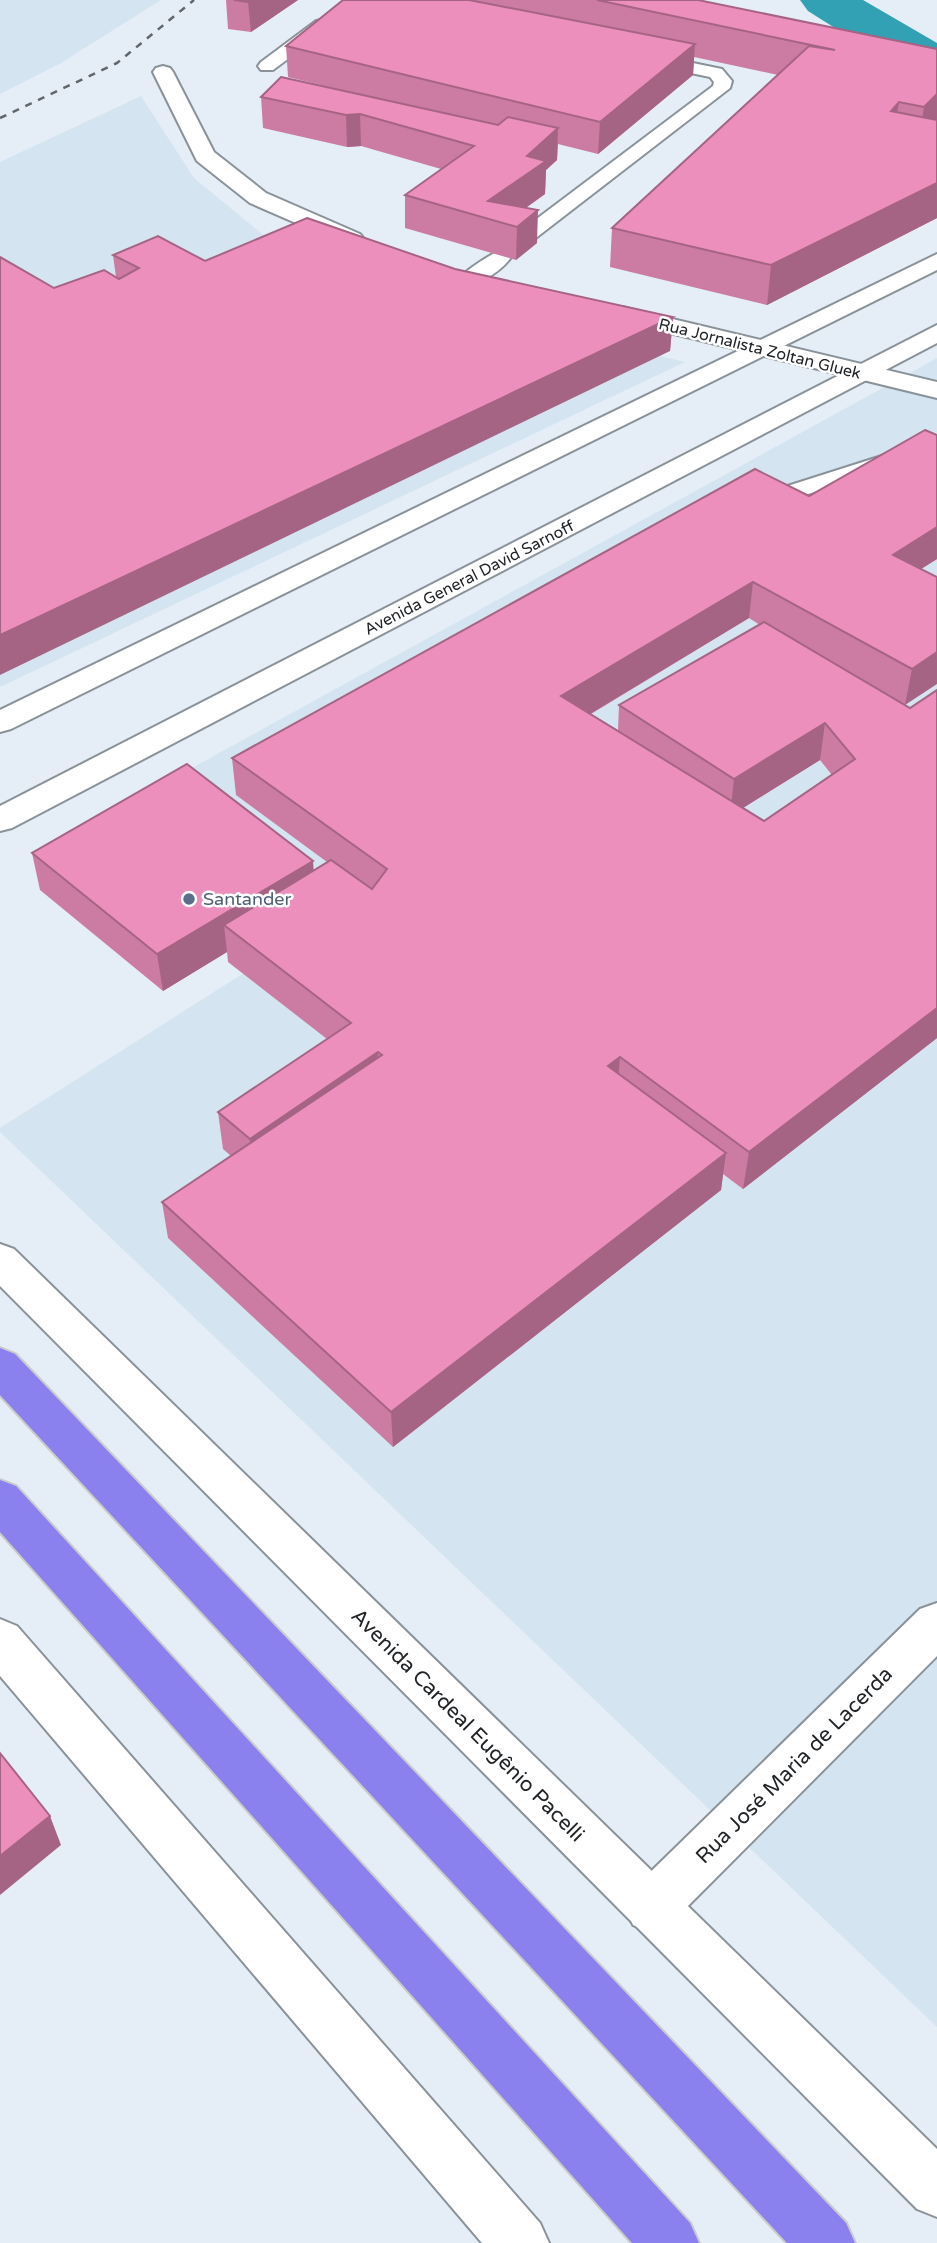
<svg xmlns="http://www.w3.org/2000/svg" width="937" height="2243" viewBox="0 0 937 2243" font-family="'Varela Round',sans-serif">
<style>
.built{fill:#d5e4f1}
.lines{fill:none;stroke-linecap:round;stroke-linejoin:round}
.river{fill:#32a1b3;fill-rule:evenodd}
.service-casing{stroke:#8a9299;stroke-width:4}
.minor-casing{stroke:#8a9299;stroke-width:4}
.secondary-casing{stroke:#8a9299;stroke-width:4}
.motorway-casing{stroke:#cacacb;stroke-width:4}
.service{fill:#fff;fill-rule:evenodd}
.minor{fill:#fff;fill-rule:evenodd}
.secondary{fill:#fff;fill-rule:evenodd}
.motorway{fill:#8a80ee;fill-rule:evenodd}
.rail{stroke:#61666b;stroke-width:2.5;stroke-dasharray:7 7;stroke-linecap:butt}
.wall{fill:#cc7ba2;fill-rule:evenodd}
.shaded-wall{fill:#a66484}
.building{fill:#ed8fbc;stroke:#a66484;stroke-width:2}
.service-dot{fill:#5c6f8a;stroke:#fff;stroke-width:2.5}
.labels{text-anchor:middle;stroke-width:5;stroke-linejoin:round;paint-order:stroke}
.far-street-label{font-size:16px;fill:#212427;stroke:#fff}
.service-label{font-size:18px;fill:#4e5e75;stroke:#fff;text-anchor:start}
.near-street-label{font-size:21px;fill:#212427;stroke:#fff}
</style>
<rect width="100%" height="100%" fill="#e5eef6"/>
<path class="built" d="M0,0H161L61,63L0,94Z
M141,96L194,178L278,247L473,311L685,362L0,687V162Z
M937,358V2027L0,1132V1128L357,901L190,769Z"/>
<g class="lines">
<path class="river" d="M800,0H863L937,43V75L895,66L808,11Z"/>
<g class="service-casing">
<path id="service" d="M322,20L328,21L331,25L328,29L273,70H261L258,66L261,62L316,21Z
M649,54L722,69L732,81L730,88L528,244H514L511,240L514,236L713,86L714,82L710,77L643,63L640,59L643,55Z
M502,250L509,252L512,256C502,270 481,286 464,281L461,277C466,270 494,252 502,250Z
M937,453V467L890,468L783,502L775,500L771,495L775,490L888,454Z"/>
</g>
<g class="minor-casing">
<path id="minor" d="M163,66L170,68L173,72L214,152L266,193L360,234L364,239L360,244H344L250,203L197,161L153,72L156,68Z
M622,307L937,382V398L613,319L610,314L613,309Z
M937,1603V1656L669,1925L651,1933L633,1925L625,1907L633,1889L920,1609Z"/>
</g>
<g class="secondary-casing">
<path id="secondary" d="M937,254V270L11,729L0,732V710Z
M937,325V343L12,828L0,831V806Z
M0,1244L14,1249L937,2149V2217L917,2209L0,1286Z
M0,1619L17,1626L540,2223L549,2243H482L0,1676Z"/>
</g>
<g class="motorway-casing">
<path id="motorway" d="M0,1348L15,1354L846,2223L855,2243H787L0,1395Z
M0,1480L16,1486L690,2223L699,2243H632L0,1532Z"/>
</g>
<use href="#service" class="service"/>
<use href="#minor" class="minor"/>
<use href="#secondary" class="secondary"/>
<use href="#motorway" class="motorway"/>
<path class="rail" d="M0,118L117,63L194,0"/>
</g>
<path class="wall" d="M226,0H298L251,32L228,29Z
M343,0H698L937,49V218L767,305L610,267L612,228L778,75L694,57L693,75L598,154L558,144L557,160L546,170L545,194L526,208L537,243L516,260L405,228V195L441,169L361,146L347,147L263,128L261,97L341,90L288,77L286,46Z
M113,255L205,261L455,269L673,317L670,351L54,288L116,277Z
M937,435V559L921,569L937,577L906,705L910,708L937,690V1038L743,1189L723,1174L721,1190L393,1447L168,1238L162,1202L231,1156L223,1149L218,1112L327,1039L228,962L227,952L163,991L40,890L32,853L314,870L327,862L236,795L232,758L809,496ZM749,618L760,625L619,705L618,730L591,714ZM820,760L832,775L764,821L743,808Z"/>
<path class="shaded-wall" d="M251,0H298L251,32L248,2Z
M695,44L693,75L598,154L600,122Z
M937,94V124L918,145L924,107Z
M899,102L893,139L891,111Z
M360,114L361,146L347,147L346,115Z
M558,128L557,160L546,170L545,194L504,223L488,201L527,156Z
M937,183V218L767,305L771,265Z
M538,210L537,243L516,260L517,227Z
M673,317L670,351L0,675V635Z
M937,527V559L886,591L893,555Z
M753,582L749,618L560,732L561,696Z
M937,652V684L905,705L912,669Z
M825,723L820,760L730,816L734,779Z
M313,861L316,898L224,925L227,952L163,991L157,954Z
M937,1008V1038L743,1189L749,1152Z
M378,1052L380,1089L254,1176L250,1139Z
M620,1057L617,1094L608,1066Z
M726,1153L721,1190L393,1447L391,1412Z
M50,1816L61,1845L0,1895V1856Z"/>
<path class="building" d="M234,0H251L248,2Z
M343,0H469L695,44L600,122L286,46Z
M597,0H698L937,49V94L924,107L899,102L891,111L937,120V183L771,265L612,228L809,46L835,50Z
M281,77L498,125L508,117L558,128L527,156L546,161L488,201L538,210L517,227L405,195L474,146L360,114L346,115L261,97Z
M307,218L455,269L673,317L0,635V257L54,288L104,270L119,279L139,268L113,255L158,236L205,261Z
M925,430L937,435V527L893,555L937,577V652L912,669L753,582L561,696L764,821L855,759L825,723L734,779L619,705L764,622L910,708L937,690V1008L749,1152L620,1057L608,1066L726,1153L391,1412L162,1202L382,1055L378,1052L250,1139L218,1112L351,1023L224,925L331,860L372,889L387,869L232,758L755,469L809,496Z
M187,764L313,861L157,954L32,853Z
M0,1753L50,1816L0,1856Z"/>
<circle class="service-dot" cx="189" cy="899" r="7"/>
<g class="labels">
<g class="far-street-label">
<text transform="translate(760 348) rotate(14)" y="6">Rua Jornalista Zoltan Gluek</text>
<text transform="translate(469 577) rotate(-27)" y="6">Avenida General David Sarnoff</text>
</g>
<g class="service-label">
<text x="203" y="905">Santander</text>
</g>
<g class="near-street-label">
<text transform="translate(468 1725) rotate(45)" y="7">Avenida Cardeal Eugênio Pacelli</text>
<text transform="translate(794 1765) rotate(-45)" y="7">Rua José Maria de Lacerda</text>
</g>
</g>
</svg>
